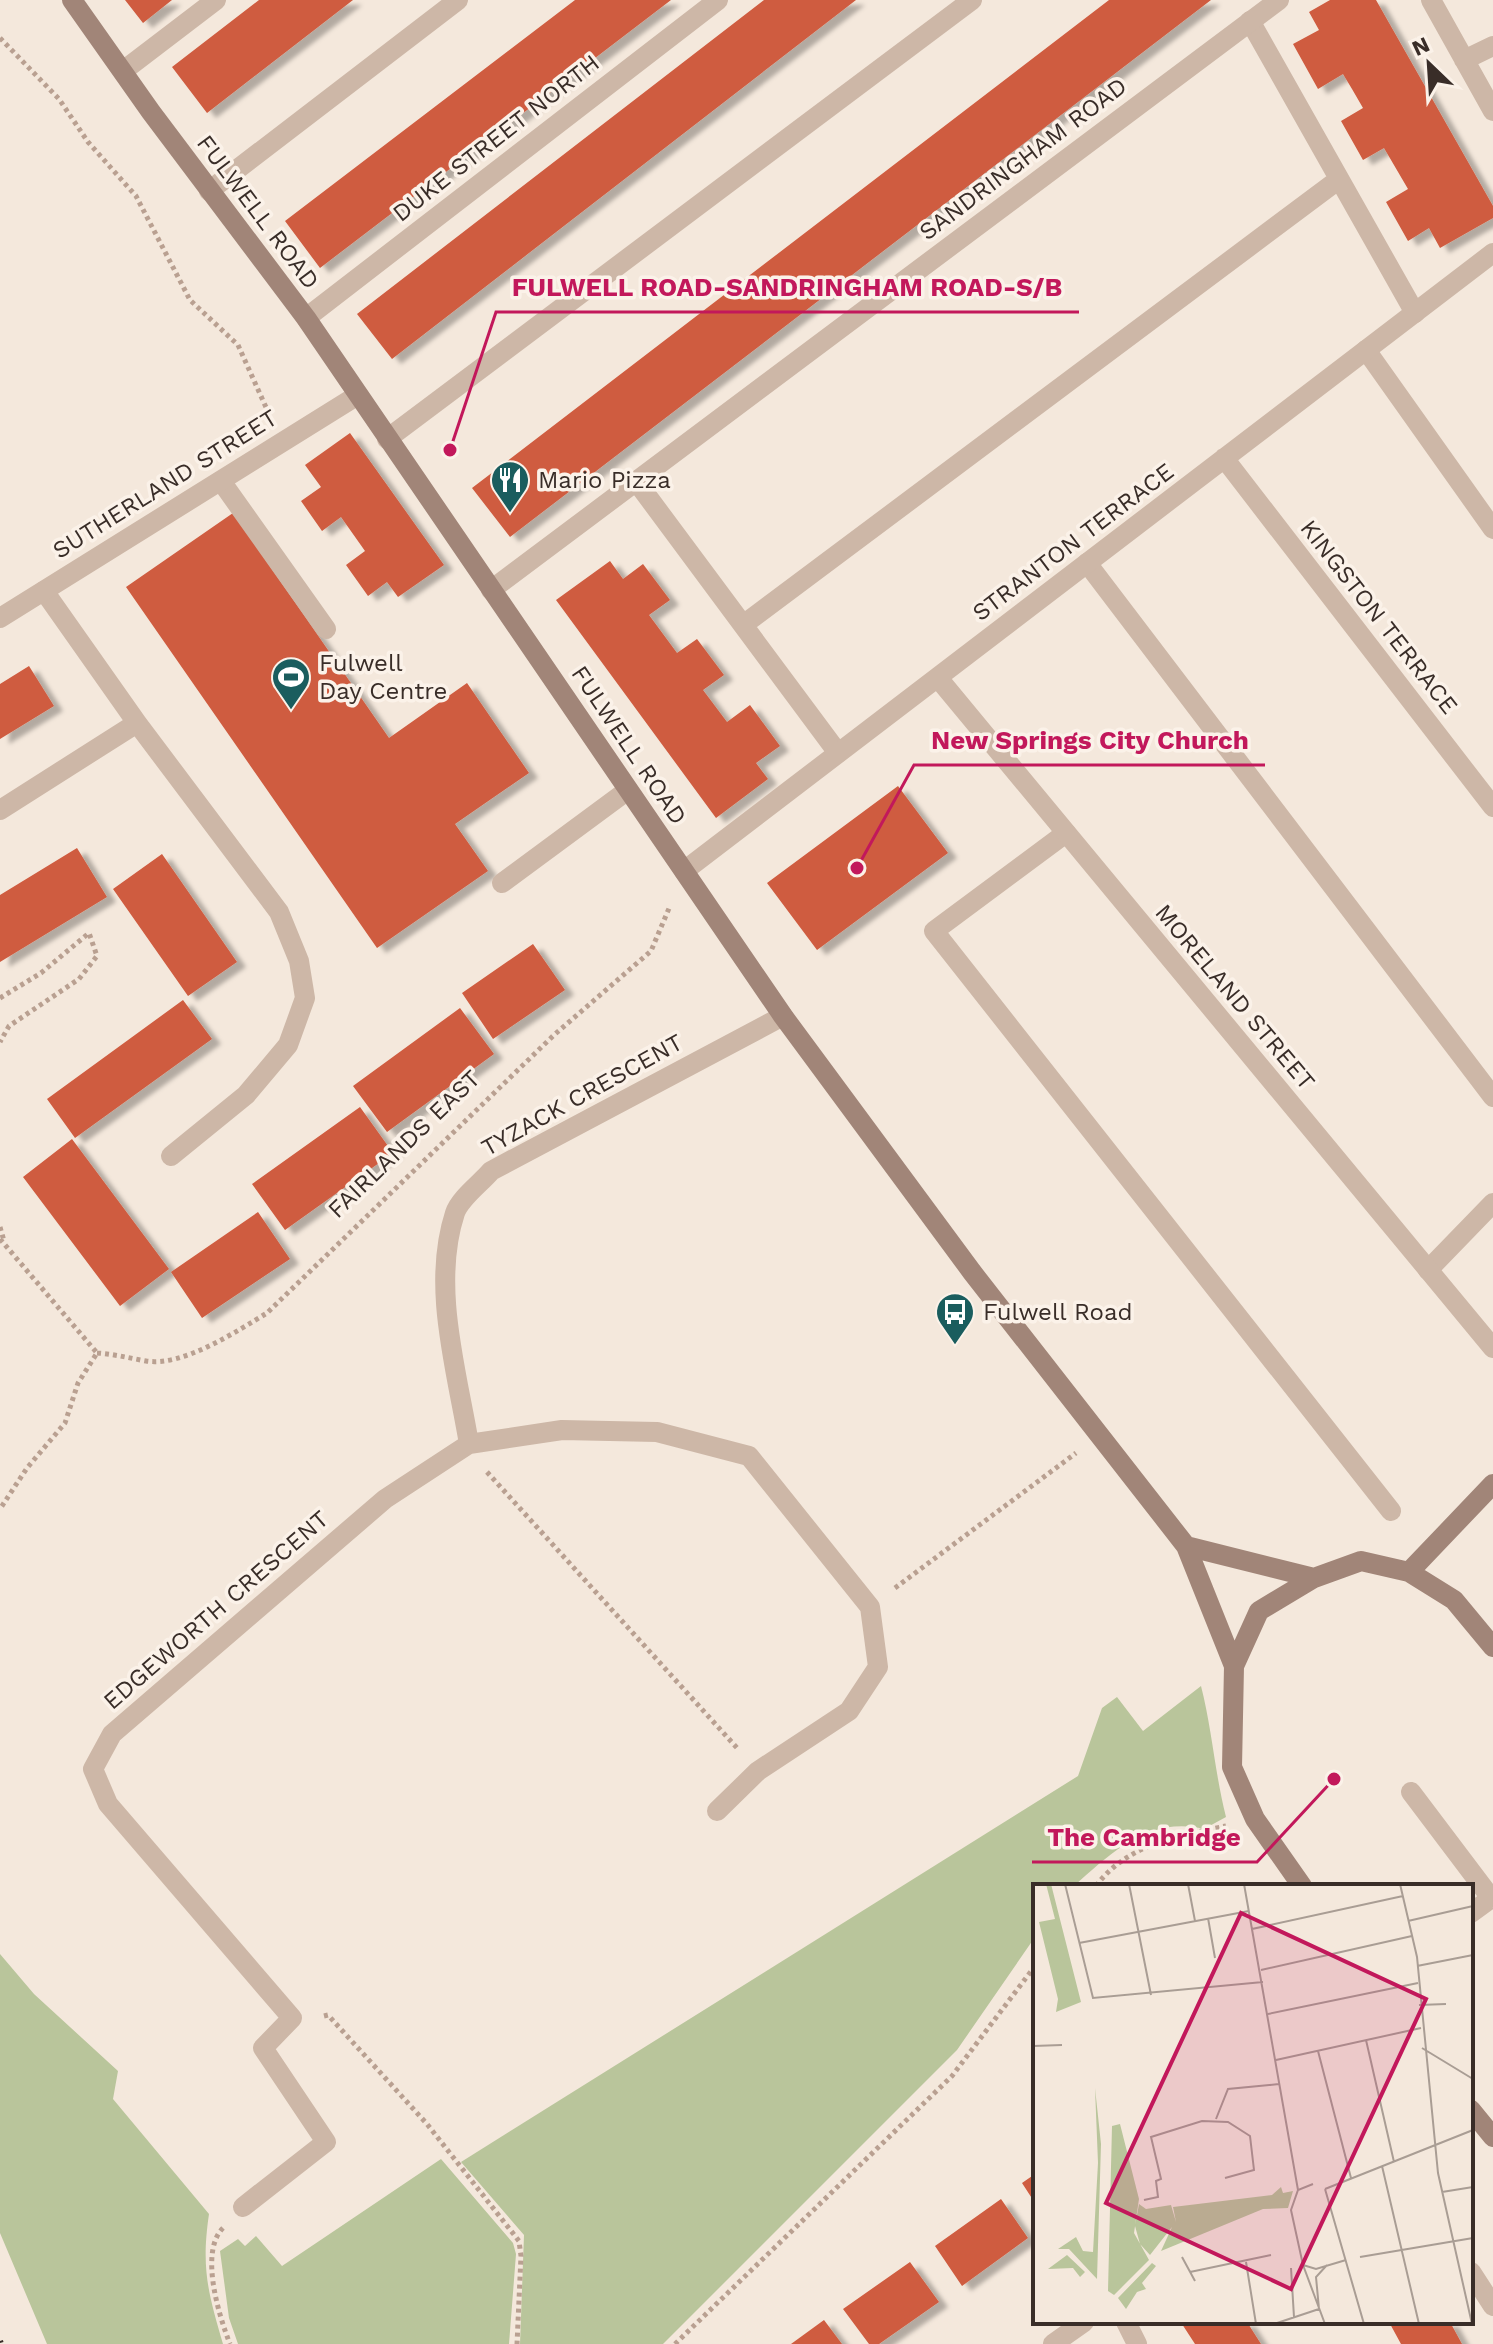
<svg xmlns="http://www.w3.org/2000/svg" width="1493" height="2344" viewBox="0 0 1493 2344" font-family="'Work Sans',sans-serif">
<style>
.green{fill:#b9c59b}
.building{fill:#cf5b3f;filter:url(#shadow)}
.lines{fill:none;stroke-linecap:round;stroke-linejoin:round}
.path{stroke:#b9a091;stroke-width:5;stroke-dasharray:4 4;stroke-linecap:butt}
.lane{stroke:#cdb7a7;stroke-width:20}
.street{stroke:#cdb7a7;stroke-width:20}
.secondary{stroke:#a18578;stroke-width:20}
.rail{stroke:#392d28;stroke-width:6;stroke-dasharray:2 6;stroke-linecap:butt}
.labels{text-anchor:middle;stroke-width:7;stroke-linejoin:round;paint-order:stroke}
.street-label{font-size:24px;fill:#392d28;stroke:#fbf2e9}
.poi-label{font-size:24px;fill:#392d28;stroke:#fbf2e9;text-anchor:start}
.inset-road{fill:none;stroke:#a99d94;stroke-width:2}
.view{fill:#c2185b;fill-opacity:0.15;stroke:#c2185b;stroke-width:4}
.inset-edge{fill:none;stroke:#392d28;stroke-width:4}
.leader{fill:none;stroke:#c2185b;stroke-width:3}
.callout-dot{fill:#c2185b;stroke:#fbf2e9;stroke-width:3}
.callout-label{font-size:26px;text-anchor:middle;font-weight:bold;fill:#c2185b;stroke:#fbf2e9;stroke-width:7;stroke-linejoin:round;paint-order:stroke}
</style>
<defs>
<filter id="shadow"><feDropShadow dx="9" dy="5" stdDeviation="2" flood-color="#0004"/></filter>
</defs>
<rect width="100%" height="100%" fill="#f4e8dc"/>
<path class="green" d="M1201,1686C1212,1729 1215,1774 1226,1817L1204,1829C1150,1816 1112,1852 1074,1886H1035V1937L957,2050L663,2344H520L524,2235L461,2162L1078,1776L1102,1708L1117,1697L1143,1731Z
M0,1954L34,1994L118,2071L113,2099L209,2214C201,2269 208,2292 223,2344H47L0,2233Z
M441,2159L513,2243L516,2254L509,2344H238L229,2318L220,2251L238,2239L245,2246L256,2236L282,2266Z"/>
<path class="building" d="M125,0H172L143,23Z
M259,0H353L207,113L172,67Z
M575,0H671L320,268L285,221Z
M764,0H856L392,359L357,314Z
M1109,0H1211L510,537L472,488Z
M1330,0H1376L1493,206V218L1440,248L1429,228L1408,241L1386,202L1408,189L1384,148L1363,160L1341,121L1363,108L1352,89L1343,74L1318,89L1293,44L1319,30L1309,12Z
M350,433L444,565L398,597L387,582L368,596L346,565L365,551L341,517L322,531L301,501L321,487L305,465Z
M233,513L389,738L467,683L529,773L455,824L488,871L377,948L126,587Z
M610,561L623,579L643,564L670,600L649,615L677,653L697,639L724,675L703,690L727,722L750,705L780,746L756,763L768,779L716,818L556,600Z
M29,666L54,706L0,739V684Z
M898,786L948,853L817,950L767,883Z
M77,848L107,897L0,962V895Z
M162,854L237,962L188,996L113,889Z
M533,944L565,990L493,1039L462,993Z
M183,1000L212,1039L75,1138L47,1099Z
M460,1008L494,1054L387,1132L353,1086Z
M360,1107L393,1153L285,1230L252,1184Z
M72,1139L169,1269L120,1306L23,1177Z
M258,1212L290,1259L202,1318L171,1272Z
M1035,2174V2203L1022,2183Z
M1001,2199L1028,2238L962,2286L935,2246Z
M910,2262L939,2302L879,2344H869L843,2309Z
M824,2320L842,2344H791Z
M1186,2322H1247L1261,2344H1195L1182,2324Z
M1389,2322H1450L1462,2344H1401Z"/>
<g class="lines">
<path class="path" d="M0,38L59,99L88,142L136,196L190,300L238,345L269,414
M0,998L41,973L89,933L97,956L79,979L9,1026L0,1042
M0,1227L4,1241
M0,1239L97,1353L78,1383L65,1423L27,1468L0,1509
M97,1353C114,1354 129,1358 146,1361C183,1367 237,1331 267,1313L554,1035L651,951L670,906
M487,1472L738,1749
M895,1588L1076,1453
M1096,1886C1127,1844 1178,1836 1226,1826
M324,2016L328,2015L427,2124L519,2241L521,2256L517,2344
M223,2228C199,2252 219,2316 230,2344
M675,2344L952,2076L1035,1966"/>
<path class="lane" d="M1250,21L1415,313
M209,191L458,0
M1366,350L1493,529
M387,439L972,0
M221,481L326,629
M636,481L838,753
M1087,563L1493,1097
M44,591L137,723L279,912L299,961L305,998L288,1045L246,1095L171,1156
M743,625L1338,180
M0,810L137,723
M1066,833L934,931L1391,1511
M502,883L628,790
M1428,1270L1493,1203
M1411,1792L1491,1898
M1471,1913L1493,1897"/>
<path class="street" d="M1431,0L1493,111
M1464,60L1493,46
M123,71L216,0
M306,318L718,0
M1224,458L1493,807
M491,590L1279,0
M0,618L358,395
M938,678L1493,1348
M684,871L1493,253
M469,1444C457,1371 431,1286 455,1213C460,1198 481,1183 491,1171L783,1016
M243,2207L326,2142L263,2048L292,2018L108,1804L93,1769L112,1734L385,1499L469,1444L562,1430L657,1432L749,1456L870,1607L878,1667L849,1711L758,1771L717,1811
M1471,2272L1493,2306
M1126,2322L1137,2344
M1053,2344L1084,2322"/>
<path class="secondary" d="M72,0L151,112L306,318L783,1016L972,1272L1186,1546L1234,1666
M1186,1546L1314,1578
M1409,1572L1493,1484
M1302,1886L1255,1819L1232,1767L1234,1666L1259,1611L1314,1578L1361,1561L1409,1572L1454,1600L1493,1647
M1471,2110L1493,2137"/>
<path class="rail" d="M0,2341L1,2344"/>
</g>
<defs>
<g id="restaurant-pin" transform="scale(2)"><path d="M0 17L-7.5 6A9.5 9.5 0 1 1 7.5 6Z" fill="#1a5d5e" stroke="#fbf2e9"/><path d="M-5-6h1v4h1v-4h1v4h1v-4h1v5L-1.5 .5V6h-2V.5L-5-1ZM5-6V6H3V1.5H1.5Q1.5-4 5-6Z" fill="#fff"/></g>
<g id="stadium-pin" transform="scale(2)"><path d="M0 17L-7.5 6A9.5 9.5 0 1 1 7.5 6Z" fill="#1a5d5e" stroke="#fbf2e9"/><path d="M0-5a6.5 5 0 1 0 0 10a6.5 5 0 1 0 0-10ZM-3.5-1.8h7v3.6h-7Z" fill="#fff"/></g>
<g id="bus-pin" transform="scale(2)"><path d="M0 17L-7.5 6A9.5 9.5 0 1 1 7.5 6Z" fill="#1a5d5e" stroke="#fbf2e9"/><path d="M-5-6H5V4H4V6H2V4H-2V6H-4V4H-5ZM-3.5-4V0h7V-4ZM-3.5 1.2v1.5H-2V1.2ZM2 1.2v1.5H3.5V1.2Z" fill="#fff"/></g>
</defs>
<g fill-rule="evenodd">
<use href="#restaurant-pin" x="510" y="480"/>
<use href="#stadium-pin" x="291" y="677"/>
<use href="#bus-pin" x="955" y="1312"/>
</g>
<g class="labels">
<g class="street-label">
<text transform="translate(496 138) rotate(-38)" y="8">DUKE STREET NORTH</text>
<text transform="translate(1023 159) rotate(-37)" y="8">SANDRINGHAM ROAD</text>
<text transform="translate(258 212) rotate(53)" y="8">FULWELL ROAD</text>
<text transform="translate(165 484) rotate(-32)" y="8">SUTHERLAND STREET</text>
<text transform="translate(1073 542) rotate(-37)" y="8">STRANTON TERRACE</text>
<text transform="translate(1379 617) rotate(52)" y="8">KINGSTON TERRACE</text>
<text transform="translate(629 745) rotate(56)" y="8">FULWELL ROAD</text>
<text transform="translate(1235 997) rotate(50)" y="8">MORELAND STREET</text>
<text transform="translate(582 1095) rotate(-29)" y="8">TYZACK CRESCENT</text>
<text transform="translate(404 1144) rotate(-44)" y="8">FAIRLANDS EAST</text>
<text transform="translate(216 1610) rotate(-41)" y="8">EDGEWORTH CRESCENT</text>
</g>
<g class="poi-label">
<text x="538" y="488">Mario Pizza</text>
<text x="319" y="671">Fulwell<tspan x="319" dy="28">Day Centre</tspan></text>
<text x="983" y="1320">Fulwell Road</text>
</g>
</g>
<g transform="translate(1033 1884)">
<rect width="440" height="440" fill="#f4e8dc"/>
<path d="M13,0H18L48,118L23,128L25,115L6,38L22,35ZM62,204L68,260L64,395L36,365H25L43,353L50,367L60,368L65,279ZM87,240L106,315L101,349L116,376L81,411L75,407L79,242ZM248,303L250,309L260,307L255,324L230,325L128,367L139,343L117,371L107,360L102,342L106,320L113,325L138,321L143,338L140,323L239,311ZM34,371L52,388L47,393L40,384L15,385ZM119,379L123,382L109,399L113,405L104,408L93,425L85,414Z" fill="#b9c59b"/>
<path class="inset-road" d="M32,0L60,114L230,98M96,0L118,111M155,0L162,37M211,0L265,306M367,0L384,73L405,289L439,440M175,34L182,74M375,37L440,22M219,45L370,12M46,59L216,27M384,82L440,71M228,86L379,52M386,121L413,120M235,130L385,99M333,156L361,278M0,162L29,161M389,164L440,195M285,167L318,294M243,176L388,144M183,235L195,205L246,200M349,282L386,440M280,300L265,306L258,326L270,381L292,440M292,305L440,246M292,305L331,440M409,308L440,303M111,316L125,313L123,297L128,295L118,253L169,237L195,238L217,252L221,286L192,294M149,373L162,397M327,373L440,354M213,378L223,440M270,381L283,385L313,376M258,384L261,433M157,388L238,371M241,440L286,425L283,393L294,381"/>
<path class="view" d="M208,29L393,115L258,405L73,319Z"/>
<rect width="440" height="440" class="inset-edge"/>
</g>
<path class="leader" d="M450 450L496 312H1079M857 868L914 765H1265M1334 1779L1257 1862H1032"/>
<g class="callout-dot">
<circle cx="450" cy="450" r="8"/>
<circle cx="857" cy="868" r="8"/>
<circle cx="1334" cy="1779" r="8"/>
</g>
<g class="callout-label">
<text x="787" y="296">FULWELL ROAD-SANDRINGHAM ROAD-S/B</text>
<text x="1090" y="749">New Springs City Church</text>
<text x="1144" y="1846">The Cambridge</text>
</g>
<g transform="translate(1429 64) rotate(335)" stroke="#fbf2e9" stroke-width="6" paint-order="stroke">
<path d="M0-6L14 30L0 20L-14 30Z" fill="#392d28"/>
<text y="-12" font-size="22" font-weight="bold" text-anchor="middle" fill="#392d28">N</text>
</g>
</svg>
